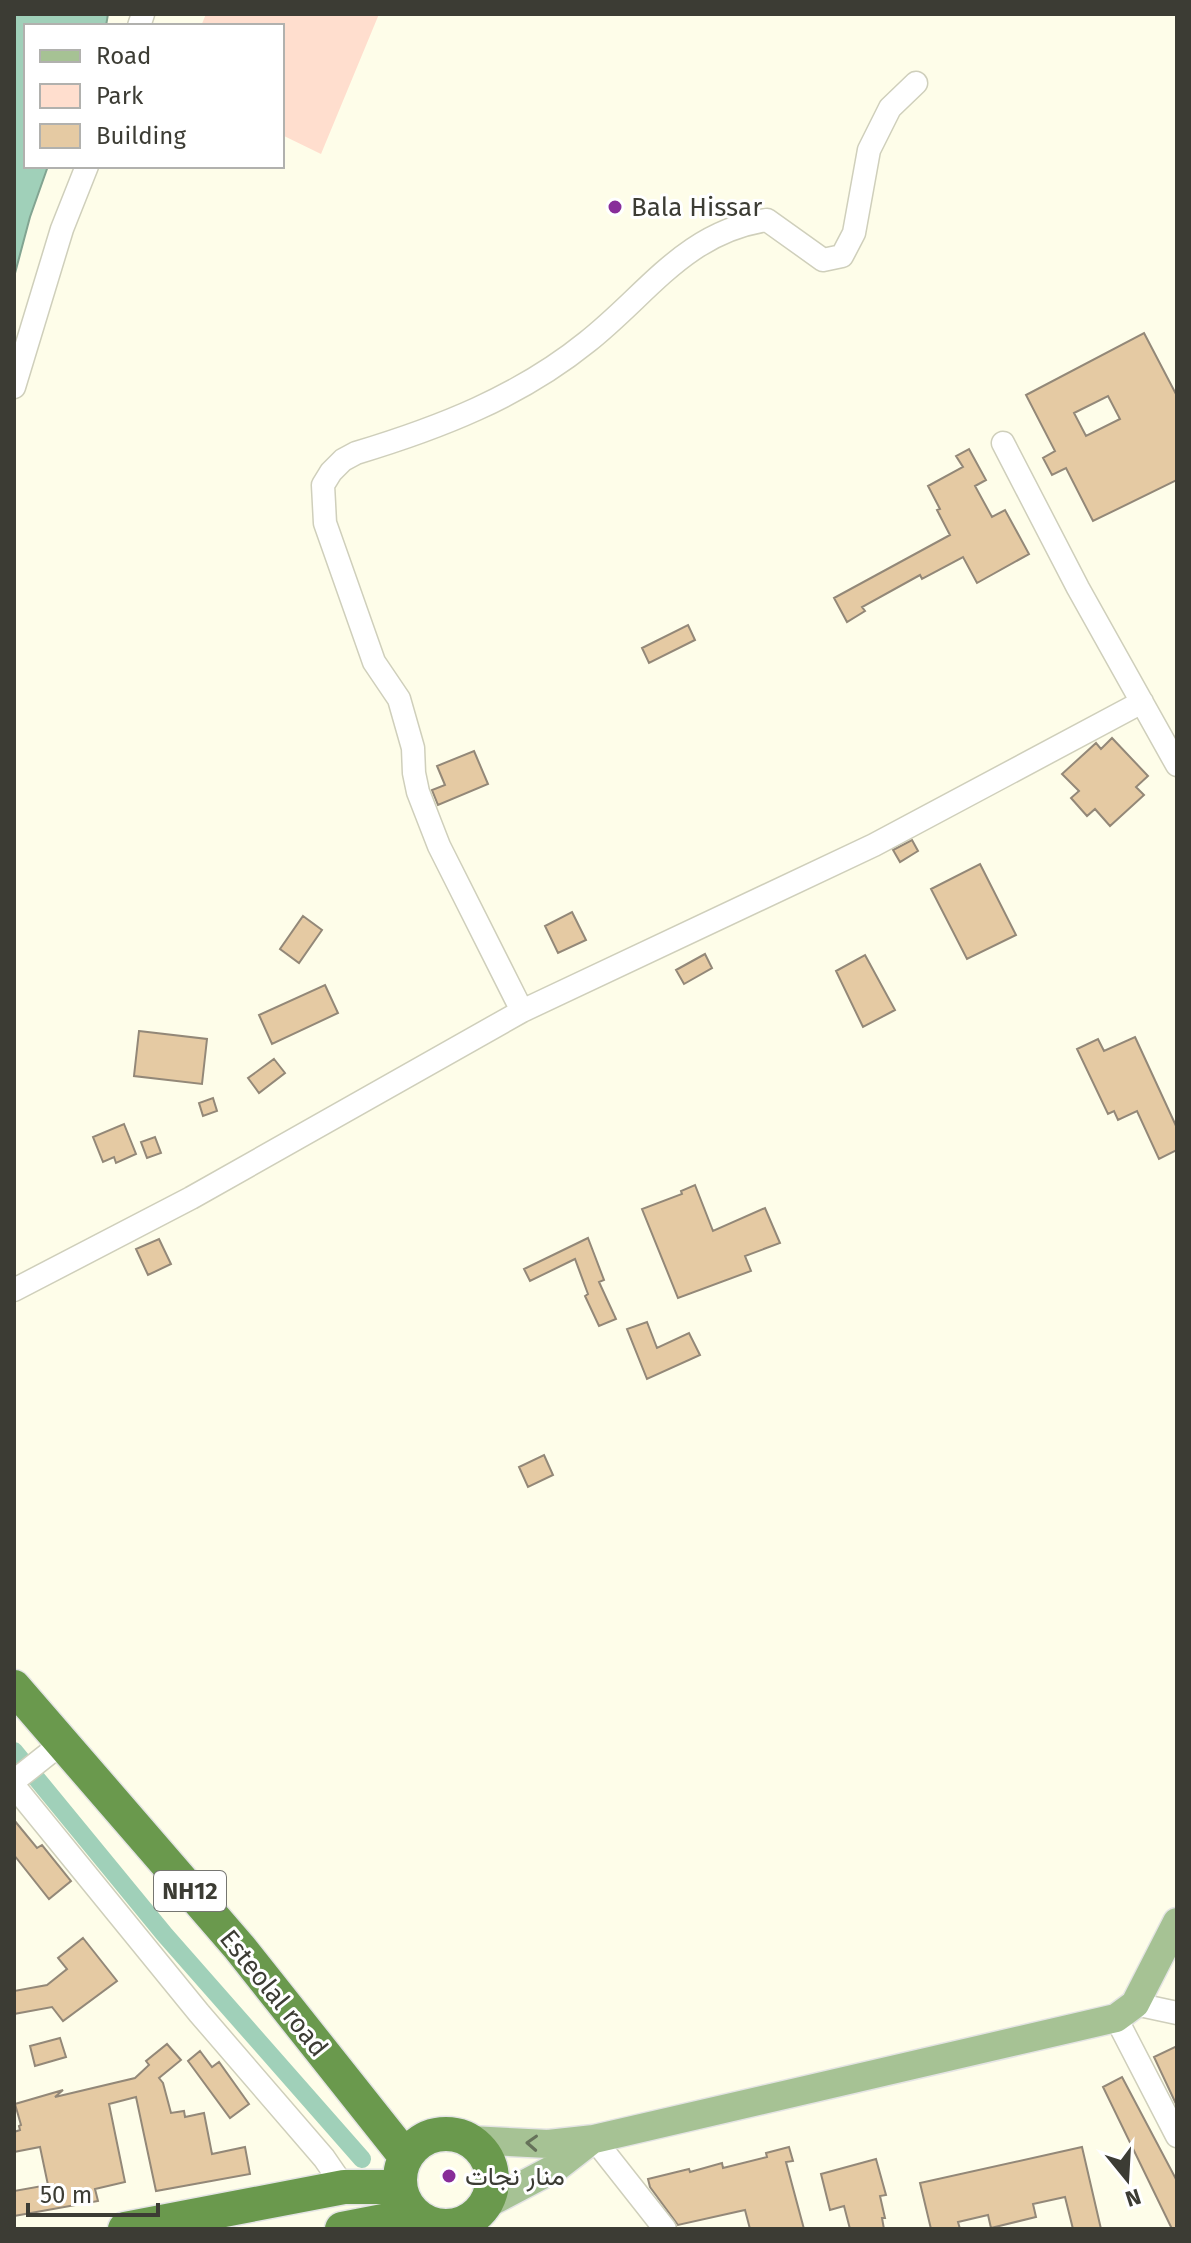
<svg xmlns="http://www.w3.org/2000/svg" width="1191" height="2243" viewBox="0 0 1191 2243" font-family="'Fira Sans',Vazirmatn,sans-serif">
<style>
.green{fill:#ffdece}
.water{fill:#a0d0b9;stroke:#82a491;stroke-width:2}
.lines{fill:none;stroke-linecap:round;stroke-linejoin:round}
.canal{stroke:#a0d0b9;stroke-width:18}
.building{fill:#e5caa3;stroke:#938878;stroke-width:2;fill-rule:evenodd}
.minor-casing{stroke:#cfcfbb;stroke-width:25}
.major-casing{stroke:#e4e4e3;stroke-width:31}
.highway-casing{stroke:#e4e4e3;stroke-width:37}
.minor{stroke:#fff;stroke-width:22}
.major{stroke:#a6c294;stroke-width:28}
.highway{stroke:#6a994d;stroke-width:34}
.oneway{stroke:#66725a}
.poi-dot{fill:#882d99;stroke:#fff;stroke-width:3}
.labels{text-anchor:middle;stroke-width:6;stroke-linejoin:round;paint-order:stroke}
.shield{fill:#fff;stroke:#767671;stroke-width:2}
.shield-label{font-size:24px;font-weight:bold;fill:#3c3c34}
.poi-label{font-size:26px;fill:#3c3c34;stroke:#fff;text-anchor:start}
.street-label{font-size:26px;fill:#3c3c34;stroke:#fff}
</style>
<rect width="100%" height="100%" fill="#fefde9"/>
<path class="green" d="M206,14H379L321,154L282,135V26H201Z"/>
<path class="water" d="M14,14H108L106,26H26V166H48L30,217L14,277Z"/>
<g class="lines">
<path class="canal" d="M14,1751L165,1935L362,2159"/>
</g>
<path class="building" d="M1144,333L1177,396V480L1093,521L1066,468L1052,475L1043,458L1055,451L1026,395ZM1108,396L1120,419L1086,436L1074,413Z
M969,449L986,480L975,486L992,517L1005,510L1029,554L977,583L963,557L922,579L920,575L862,607L865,611L847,622L834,598L950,535L937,510L940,509L928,486L963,467L956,456Z
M688,625L695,640L649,663L642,648Z
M1112,738L1148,776L1136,787L1144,795L1110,826L1095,809L1087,816L1071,798L1079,791L1062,774L1096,743L1101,749Z
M474,751L488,784L438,805L432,790L445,785L437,766Z
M912,840L918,851L900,862L893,850Z
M980,864L1016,935L967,959L931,889Z
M572,912L586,940L558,953L545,926Z
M303,916L322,930L299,963L280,949Z
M705,954L712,968L684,984L676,970Z
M865,955L895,1010L863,1027L836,971Z
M325,985L338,1013L272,1044L259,1015Z
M139,1031L207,1039L202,1084L134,1076Z
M1135,1037L1177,1128V1150L1159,1159L1137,1111L1118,1120L1114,1111L1108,1114L1077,1049L1098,1039L1104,1051Z
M274,1059L285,1073L259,1093L248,1078Z
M213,1098L217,1111L203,1116L199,1103Z
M124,1124L136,1154L116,1163L114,1157L103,1162L93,1137Z
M155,1137L161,1153L147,1158L141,1142Z
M695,1185L713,1231L765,1208L780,1243L745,1256L751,1271L678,1298L642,1209L682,1194L681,1191Z
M588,1238L604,1280L599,1282L616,1319L599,1326L585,1296L588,1294L575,1259L530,1281L524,1269Z
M159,1239L171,1264L148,1275L136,1249Z
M647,1322L657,1348L689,1333L700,1355L647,1379L627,1329Z
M544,1455L553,1475L528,1487L519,1467Z
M14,1820L37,1848L42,1845L71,1881L49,1899L14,1855Z
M83,1938L117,1981L63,2021L52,2007L14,2014V1991L47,1985L67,1969L58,1958Z
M60,2038L66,2057L35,2066L30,2046Z
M167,2044L181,2060L159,2078L163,2083L171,2113L184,2111L185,2117L204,2113L212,2154L245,2147L250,2174L156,2191L136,2097L109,2104L125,2182L95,2189L98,2201L14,2216V2191L48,2185L40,2147L14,2152V2132L20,2130L19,2126L21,2125L15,2104L63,2090L55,2097L135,2078L149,2065L146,2061Z
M1177,2046V2106L1154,2057Z
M200,2051L212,2067L219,2062L249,2104L230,2118L188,2061Z
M1122,2077L1177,2181V2229H1172L1103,2087Z
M789,2147L793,2161L786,2162L804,2229H750L745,2210L678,2225L650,2187L648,2179L689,2169L690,2172L722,2163L723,2168L767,2157L766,2153Z
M1082,2147L1101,2229H1073L1065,2197L1033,2204L1036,2217L991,2228L988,2215L958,2222L960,2229H931L920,2183Z
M876,2159L886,2195L880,2196L885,2218H882L884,2229H850L844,2206L830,2210L821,2174Z"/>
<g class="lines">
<g class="minor-casing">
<path id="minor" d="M139,26L143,14
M14,387L62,229L87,166
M1003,443L1078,588L1177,765
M522,1011L439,846L418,792L414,773L413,748L399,699L374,662L325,523L323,485L331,472L343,460L356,453C439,428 519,397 587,342C647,295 685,232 767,220L823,260L842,256L854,233L869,150L890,108L916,83
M14,1290L191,1198L522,1011L874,845L1142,702
M14,1781L62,1743
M14,1786L199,2013L324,2158L344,2187
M1135,2004L1177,2013
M1116,2018L1177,2136
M594,2139L665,2229"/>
</g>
<g class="major-casing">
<path id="major" d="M470,2140L548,2144L594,2139L1116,2018L1135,2004L1177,1922
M485,2205L557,2167L593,2139"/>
</g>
<g class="highway-casing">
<path id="highway" d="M14,1687L239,1947L405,2156
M400 2180a46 46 0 1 1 92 0a46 46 0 1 1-92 0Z
M125,2229L344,2187H399
M342,2229L414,2215"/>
</g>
<use href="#minor" class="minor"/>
<use href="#major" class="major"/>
<use href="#highway" class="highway"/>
</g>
<defs><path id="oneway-chevron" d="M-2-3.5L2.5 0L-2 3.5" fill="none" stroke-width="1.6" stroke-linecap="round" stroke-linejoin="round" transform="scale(2)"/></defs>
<use class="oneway" href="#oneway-chevron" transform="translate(532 2143) rotate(-177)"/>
<g class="poi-dot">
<circle cx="615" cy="207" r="8"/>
<circle cx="449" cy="2176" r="8"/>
</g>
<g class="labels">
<rect class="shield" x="154" y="1871" width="72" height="40" rx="6"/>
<g class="shield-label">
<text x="190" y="1899">NH12</text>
</g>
<g class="poi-label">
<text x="631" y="216">Bala Hissar</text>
<text x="465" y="2185">منار نجات</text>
</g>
<g class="street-label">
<text transform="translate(274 1993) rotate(51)" y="9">Esteolal road</text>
</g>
</g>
<rect width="1191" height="2243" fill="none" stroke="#3c3c34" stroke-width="32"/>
<rect x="24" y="24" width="260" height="144" fill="#ffffff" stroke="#b1b1ae" stroke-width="2"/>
<rect x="40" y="50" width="40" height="12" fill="#a6c294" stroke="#b1b1ae" stroke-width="2"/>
<text x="96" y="64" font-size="24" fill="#3c3c34">Road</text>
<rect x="40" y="84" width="40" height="24" fill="#ffdece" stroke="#b1b1ae" stroke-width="2"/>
<text x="96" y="104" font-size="24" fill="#3c3c34">Park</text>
<rect x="40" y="124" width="40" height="24" fill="#e5caa3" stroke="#b1b1ae" stroke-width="2"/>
<text x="96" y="144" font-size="24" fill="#3c3c34">Building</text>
<g transform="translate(1127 2179) rotate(162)" stroke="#ffffff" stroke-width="6" paint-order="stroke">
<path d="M0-6L14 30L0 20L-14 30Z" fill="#3c3c34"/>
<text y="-12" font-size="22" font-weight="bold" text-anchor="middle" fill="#3c3c34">N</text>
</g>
<path d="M28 2203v12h130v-12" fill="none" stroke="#3c3c34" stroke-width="4"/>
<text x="40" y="2203" font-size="24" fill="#3c3c34" stroke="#ffffff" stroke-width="6" paint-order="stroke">50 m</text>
</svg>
